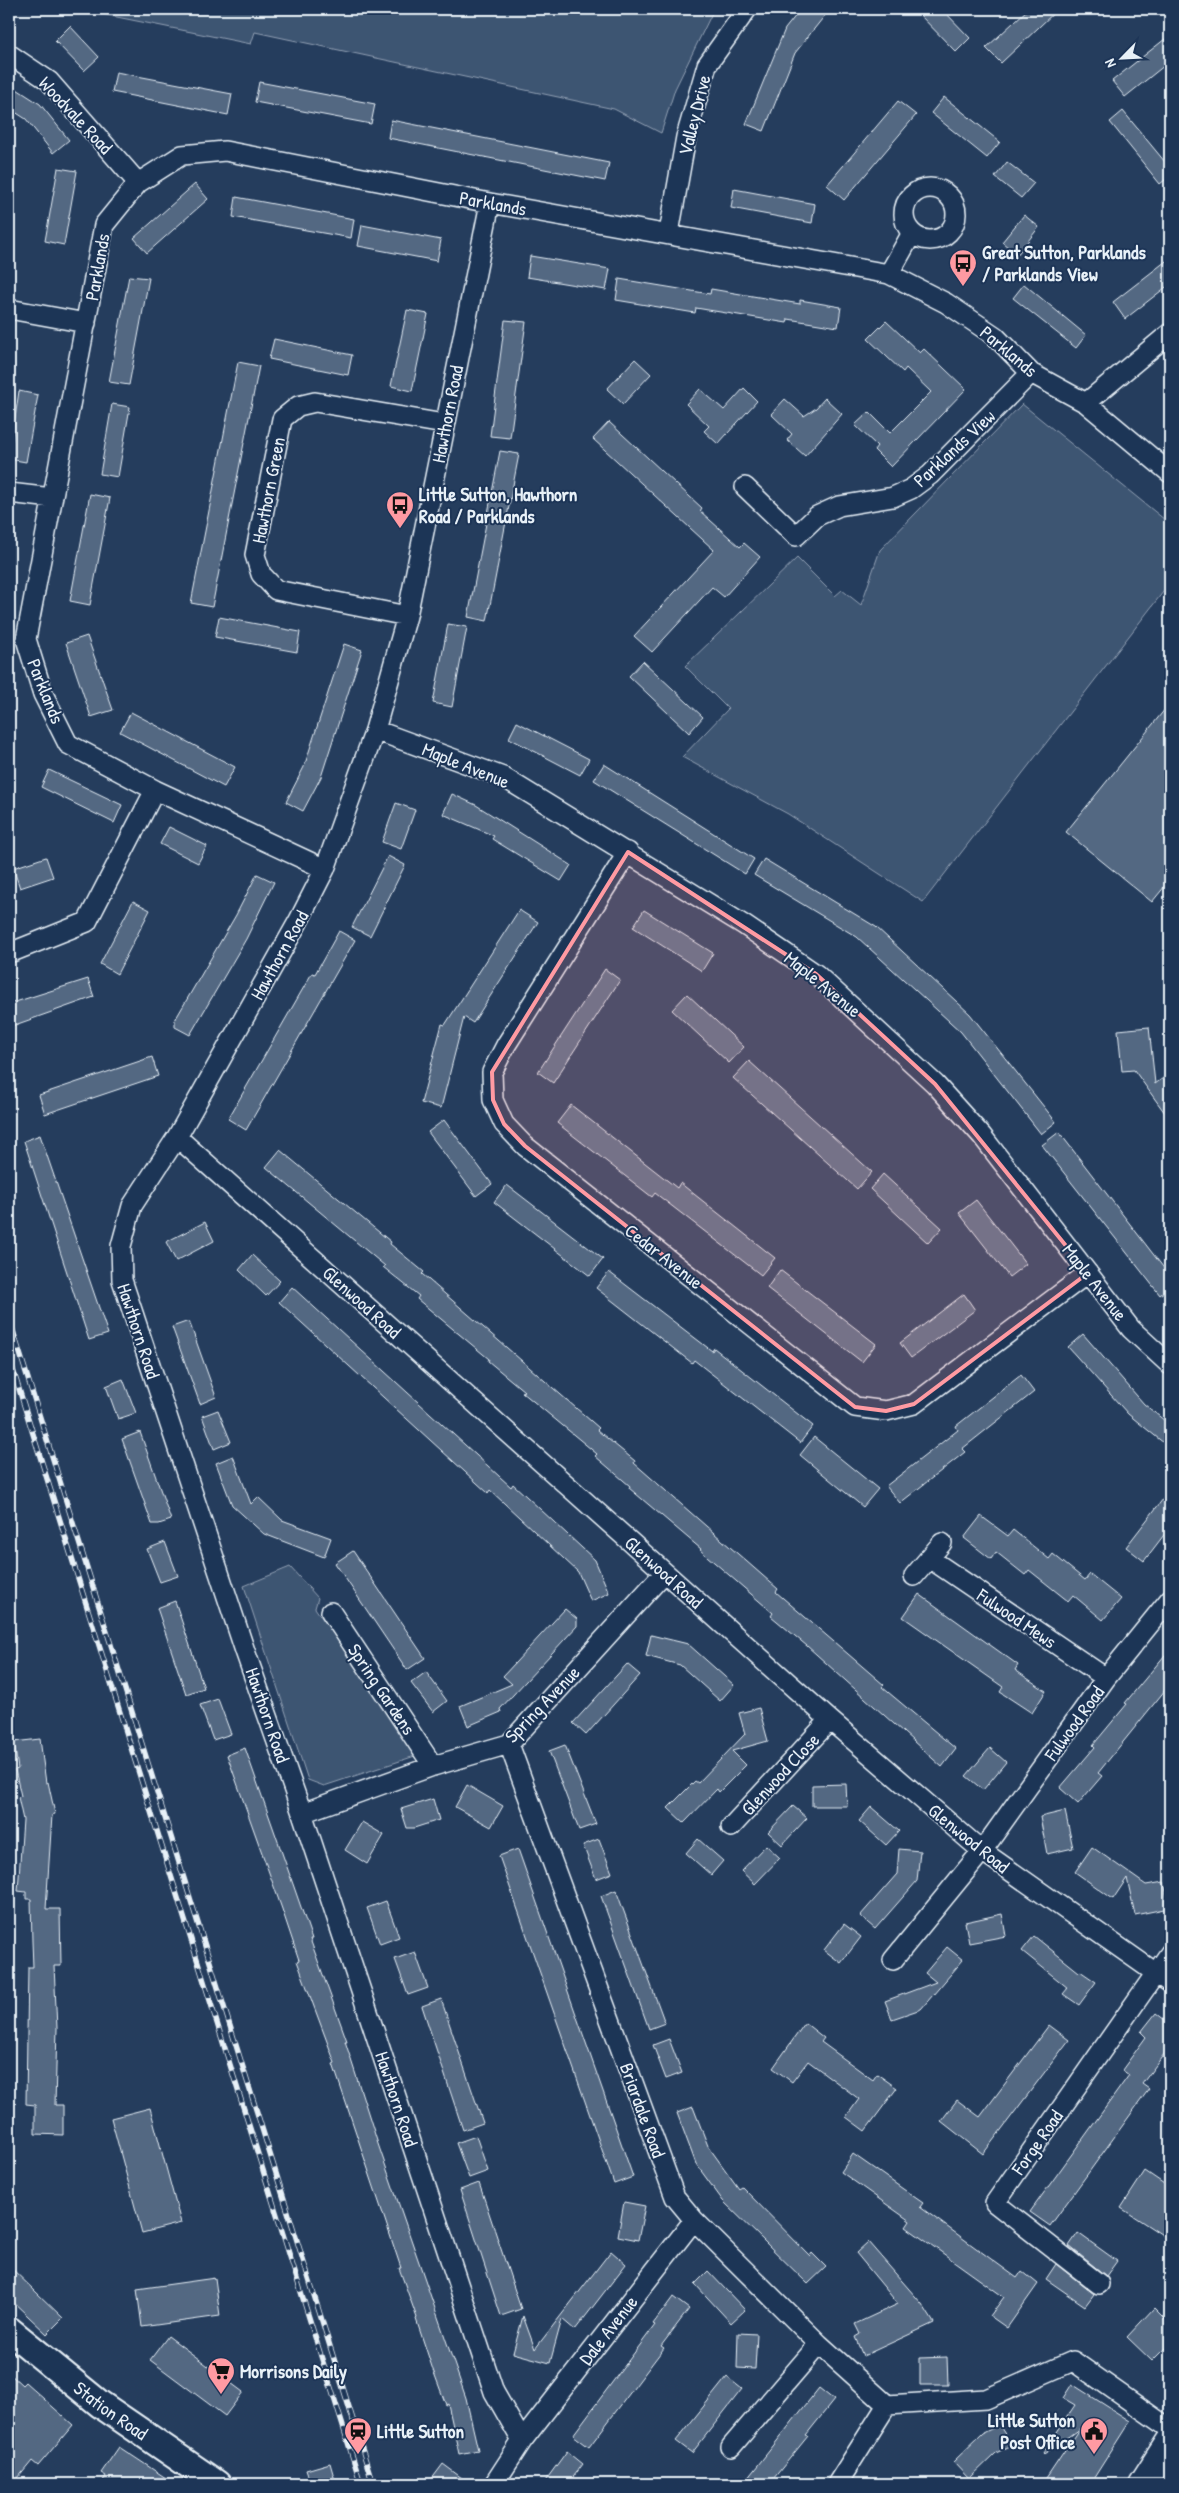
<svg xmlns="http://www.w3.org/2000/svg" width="1179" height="2493" viewBox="0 0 1179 2493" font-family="'Patrick Hand',sans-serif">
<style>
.green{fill:#3e5472;stroke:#93a2b5}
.building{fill:#536782;stroke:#e8f1f8}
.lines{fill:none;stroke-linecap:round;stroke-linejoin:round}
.minor-casing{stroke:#e8f1f8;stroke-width:22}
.secondary-casing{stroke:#e8f1f8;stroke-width:30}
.primary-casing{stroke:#e8f1f8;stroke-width:31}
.minor{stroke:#1d3557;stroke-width:19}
.secondary{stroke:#1d3557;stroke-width:26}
.primary{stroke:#1d3557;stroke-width:28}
.rail-casing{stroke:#e8f1f8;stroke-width:5.5}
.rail{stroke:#1d3557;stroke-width:4;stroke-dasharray:11;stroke-linecap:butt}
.marked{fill:#ff9aa2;fill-opacity:0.2;stroke:#ff9aa2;stroke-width:4;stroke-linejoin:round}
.labels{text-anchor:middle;stroke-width:4;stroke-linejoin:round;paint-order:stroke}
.street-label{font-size:19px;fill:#e8f1f8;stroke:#1d3557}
.poi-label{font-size:19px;font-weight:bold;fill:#e8f1f8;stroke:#1d3557;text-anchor:start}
</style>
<rect width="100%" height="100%" fill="#253d5d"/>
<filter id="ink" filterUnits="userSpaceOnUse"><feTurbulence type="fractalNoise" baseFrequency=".02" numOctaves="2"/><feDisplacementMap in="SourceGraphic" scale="10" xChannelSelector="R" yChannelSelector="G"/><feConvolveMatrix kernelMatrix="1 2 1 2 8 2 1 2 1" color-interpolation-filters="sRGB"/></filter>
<g filter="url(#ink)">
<path class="green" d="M77,9H714L675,89L661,133L614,109L255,32L251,44Z
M1022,404L1170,524V583L923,902L788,814L682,757L728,709L685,666L797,558L835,596L842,590L861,605L880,550Z
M290,1567L318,1598L315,1608L418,1755L324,1786L308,1780L244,1586Z"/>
<path class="building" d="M801,9H830L795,53L764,131L746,124L785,29Z
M914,9H942L970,38L956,52Z
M1028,9H1058L1001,63L986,48Z
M70,26L99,57L84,71L55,41Z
M1170,35V61L1125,97L1112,81Z
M116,72L232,94L228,115L112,92Z
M259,82L375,104L371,124L255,102Z
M9,84L40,104L69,140L53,153L26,119L9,108Z
M944,97L1000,142L987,158L931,113Z
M898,101L916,115L844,200L827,185Z
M1123,111L1170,168V176L1160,184L1110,122Z
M391,120L609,163L605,181L388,138Z
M1007,162L1034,183L1021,198L995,177Z
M58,168L77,171L64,245L45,241Z
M195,184L208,199L147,253L134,238Z
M734,189L815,204L812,223L731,208Z
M236,197L354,219L351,238L233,217Z
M1024,215L1039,227L1017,255L1002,242Z
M362,225L441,240L437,261L358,246Z
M530,256L610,269L606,290L527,277Z
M1170,258V284L1125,319L1113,302Z
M129,276L149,278L129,385L109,382Z
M619,279L710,294L711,289L800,304V300L841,307L838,327L788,319L787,323L696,308L695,313L616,300Z
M1024,284L1086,335L1076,348L1013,298Z
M407,310L428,314L412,391L391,386Z
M505,320L526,322L510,438L490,436Z
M886,321L920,353L924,349L966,389L891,467L874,450L877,446L855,425L869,412L890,433L931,392L906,368L903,372L868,339Z
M274,339L352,355L348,375L269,359Z
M635,359L651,374L623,404L607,389Z
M238,362L259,366L212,607L191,603Z
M744,388L757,401L718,444L704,431L709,426L686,404L700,389L724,410Z
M19,391L38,395L26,462L9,459Z
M825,398L842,414L805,456L787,440L792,434L771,414L785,399L804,416L816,408Z
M112,404L130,407L118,477L100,474Z
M609,422L702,508L700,511L740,547L744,543L760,557L724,597L712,587L652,652L634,636L714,550L593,439Z
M500,451L519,454L487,621L468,617Z
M90,494L110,498L90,605L70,601Z
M219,617L300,632L297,652L215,637Z
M448,624L467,627L452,707L433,703Z
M87,636L113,710L91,717L66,643Z
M344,644L362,650L321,777L303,811L286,802L304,767Z
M643,661L703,717L689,733L629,676Z
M1170,703V880L1152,902L1066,832Z
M131,712L235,767L224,787L120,732Z
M517,722L589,759L580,775L509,738Z
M604,764L754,859L745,874L594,780Z
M49,770L122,805L114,823L41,787Z
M452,794L476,805L571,865L561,881L492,839L494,836L443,814Z
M396,803L415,810L401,849L382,842Z
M169,827L207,846L198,863L160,844Z
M388,856L405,865L370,936L352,927Z
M46,857L53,877L20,888L13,868Z
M764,859L876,927L970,1014L1056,1122L1041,1134L961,1032L857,937L754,875Z
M257,874L274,882L246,939L190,1035L175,1027V1020L236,915Z
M133,901L150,910L117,974L100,964Z
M519,910L538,922L473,1023L464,1017L441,1108L421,1103L442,1024L445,1025Z
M644,910L713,953L702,971L633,927Z
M339,931L355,940L246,1130L228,1119L312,973L315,974Z
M605,969L620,980L553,1083L538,1072Z
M88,979L94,997L12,1026L9,1015V1004Z
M687,994L744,1047L729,1063L672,1010Z
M1149,1027L1155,1084L1170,1073V1120L1134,1070L1122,1071L1118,1030Z
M152,1057L158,1076L45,1114L39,1095Z
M749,1061L872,1172L857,1189L733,1078Z
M571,1105L677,1188L680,1183L775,1258L761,1275L655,1193L652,1197L557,1123Z
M444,1120L492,1184L476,1196L428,1132Z
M1059,1132L1170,1276V1287L1160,1295L1042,1145Z
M40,1135L108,1334L89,1340L24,1141Z
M280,1150L391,1242L390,1244L424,1272L422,1274L599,1428L597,1430L635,1461L634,1463L778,1589L776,1592L884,1685L882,1687L956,1749L942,1767L807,1646L771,1616L773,1613L700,1550L701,1549L629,1488L630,1486L595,1456L597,1454L522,1392L524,1391L488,1361L489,1359L417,1299L419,1296L383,1267L385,1266L266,1167Z
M883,1174L942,1228L928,1243L870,1189Z
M507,1185L603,1259L590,1276L494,1202Z
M976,1200L1026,1264L1009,1277L959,1213Z
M205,1222L214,1241L176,1261L166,1242Z
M252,1255L280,1281L266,1296L239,1270Z
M780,1270L876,1344L862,1362L767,1288Z
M609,1272L712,1351L714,1348L813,1426L800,1443L694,1360L692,1363L596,1288Z
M292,1287L511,1487L513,1484L595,1560L609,1593L591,1601L578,1572L490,1490L488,1493L279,1302Z
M964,1294L975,1310L911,1358L900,1343Z
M189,1321L216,1397L200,1404L172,1327Z
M1083,1334L1144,1404L1170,1425V1448L1128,1414L1068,1347Z
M1021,1375L1034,1392L962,1449L965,1452L900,1503L886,1486L958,1430L956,1426Z
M123,1379L136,1413L118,1419L106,1386Z
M218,1410L231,1442L214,1449L202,1416Z
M140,1432L171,1520L159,1524H152L122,1439Z
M814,1437L878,1489L863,1507L800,1455Z
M233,1456L251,1504L258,1497L282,1520L331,1538L324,1557L264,1534L232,1505L216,1463Z
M1170,1490V1527L1144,1561L1126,1547Z
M981,1516L1008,1536L1013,1530L1049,1559L1053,1554L1085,1580L1090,1574L1121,1599L1103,1620L1073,1595L1068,1601L1029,1570L1025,1575L996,1552L991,1559L964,1538Z
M165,1542L178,1576L160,1582L147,1549Z
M353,1551L425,1658L407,1670L335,1563Z
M919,1594L1018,1665L1015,1670L1046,1691L1032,1713L1000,1692L1003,1687L903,1617Z
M175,1601L204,1688L186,1694L157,1608Z
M565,1609L577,1619V1626L500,1709L501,1712L468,1726L460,1706L512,1684L503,1676Z
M651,1635L688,1644L734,1685L720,1701L680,1665L646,1656Z
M1170,1649V1684L1098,1773L1102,1776L1078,1804L1060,1788L1095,1747L1093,1745L1127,1704L1125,1703Z
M627,1664L640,1675L586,1735L573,1723Z
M426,1672L447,1701L433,1712L411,1683Z
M218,1699L231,1734L213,1740L200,1705Z
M759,1708L768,1741L732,1751L746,1765L719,1792L717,1789L684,1823L668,1808L695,1781L698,1783L745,1734L739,1713Z
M40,1739L46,1783L48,1782L55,1814L52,1815L46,1909H60L61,1966H54L57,2028L55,2105H63V2135L35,2134V2105L26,2104L28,1967H33L32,1941L31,1899H26V1892L18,1891L23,1820L18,1797L21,1796L15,1770L18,1769L14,1742Z
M565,1745L596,1824L579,1830L549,1751Z
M245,1748L294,1887L312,1939H310L347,2041H345L378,2144L466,2398L478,2450L459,2454L448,2404L446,2405L433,2370L416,2319L417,2318L399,2268H401L333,2064L335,2063L297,1961L299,1960L282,1909L227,1755Z
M990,1748L1006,1762L983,1790L966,1776Z
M846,1784L847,1806H812V1785Z
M467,1785L503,1806L491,1827L455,1807Z
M433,1799L439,1820L414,1828H407L401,1809Z
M793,1806L807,1818L782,1845L768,1832Z
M871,1807L899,1831L886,1845L859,1821Z
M1065,1811L1073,1848L1047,1854L1040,1817Z
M362,1822L384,1835L367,1864L345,1850Z
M599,1839L612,1873L596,1879L583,1845Z
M698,1839L723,1861L711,1875L686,1853Z
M766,1845L780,1858L755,1884L741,1871Z
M1092,1847L1146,1885L1164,1882L1169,1908L1135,1915L1127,1878L1113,1899L1075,1872Z
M518,1849L633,2177L614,2184L499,1856Z
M899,1849L920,1851L917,1881L875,1929L860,1916L897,1874Z
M616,1890L665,2023L649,2029L601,1896Z
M386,1901L399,1937L380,1944L367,1908Z
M1002,1914L1006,1936L969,1943L965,1922Z
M844,1924L861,1937L841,1963L824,1950Z
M1034,1936L1079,1972L1080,1971L1096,1982L1079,2005L1063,1994L1068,1988L1022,1951Z
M947,1947L963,1960L921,2009L892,2019L885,2001L936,1982L925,1973Z
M415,1952L428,1988L408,1995L395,1959Z
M441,1999L483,2123L463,2130L422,2006Z
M1156,2013L1170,2024V2046L1142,2084L1149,2089L1050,2226L1030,2212L1129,2075L1122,2070L1146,2037L1141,2032Z
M805,2023L824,2038L821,2042L873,2080L877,2074L897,2088L865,2131L846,2117L859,2099L808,2061L792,2082L773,2068Z
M1049,2025L1069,2040L983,2154L941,2121L957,2100L980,2117Z
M669,2039L682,2073L666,2079L653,2045Z
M693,2107L708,2146L739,2189L742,2187L810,2256L812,2253L826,2267L808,2284L723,2201L696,2164L677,2113Z
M150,2108L181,2223L142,2233L111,2118Z
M476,2136L488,2171L469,2178L456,2143Z
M853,2154L923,2203L920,2207L1017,2278L1022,2271L1038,2284L1007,2328L990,2316L1004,2297L906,2227L910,2221L841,2172Z
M1145,2171L1170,2188V2240L1121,2208Z
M479,2183L521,2309L501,2316L460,2190Z
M624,2202L645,2206L638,2240L618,2236Z
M1078,2233L1117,2261L1106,2276L1069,2246Z
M868,2242L922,2304L934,2323L863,2356L855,2337L860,2334L855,2324L898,2304L856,2253Z
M611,2251L626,2264L575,2330L562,2319L550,2363L513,2353L523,2316L535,2349Z
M1056,2264L1094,2294L1085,2306L1046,2279Z
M9,2266L63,2318L47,2334L9,2298Z
M708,2271L745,2310L731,2323L695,2284Z
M215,2278L220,2316L142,2327L137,2289Z
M673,2297L689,2309L661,2346L664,2348L589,2447L573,2435L655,2325L653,2324Z
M1154,2308L1170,2324V2343L1152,2361L1127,2337Z
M738,2333L757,2334L755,2369L737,2368Z
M168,2336L243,2392L225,2416L150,2360Z
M947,2357L948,2385H920V2358Z
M9,2373L22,2385L25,2382L73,2425L38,2466L32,2461L13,2484H9Z
M727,2377L742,2389L692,2453L676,2441Z
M1072,2384L1130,2421L1090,2484H1042L1079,2429L1044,2454L1043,2453L1075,2405L1063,2398Z
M819,2388L834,2400L806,2435L808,2436L769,2484H743Z
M999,2425L1012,2445L996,2453L969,2479L953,2462L983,2433Z
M119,2447L175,2484H101L106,2476L101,2473Z
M567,2451L583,2464L568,2484H543Z
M330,2463L336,2484H311L306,2470Z
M443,2464L470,2484H428Z"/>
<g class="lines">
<g class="minor-casing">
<path id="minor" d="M9,54L49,81L138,183
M904 214a26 26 0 1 1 52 0a26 26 0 1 1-52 0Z
M490,203L407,616L375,730L325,869L298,922L177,1137L132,1206L121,1246L122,1280L245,1651L302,1813L494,2392L522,2441
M669,233L686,137L707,65L747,9
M889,274L912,233
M9,309L86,323
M1086,403L1170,333
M745,487L796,536L817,516L839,506L893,497L911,489L930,475L1031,373
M9,493L52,498
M407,616L276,590L261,574L255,555L282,419L298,406L315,402L444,424
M375,730L503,777L744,925L816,974L935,1084L982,1136L1131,1329L1170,1365
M628,852L506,1045L492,1072L493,1100L504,1124L525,1146L855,1407L886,1411L914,1404L1088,1273
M325,869L155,790L68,744L43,694L26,639L104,225L138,183L182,155L225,151L490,203L889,274L946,303L995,336L1031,373L1086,403L1170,473
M12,952L87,922L155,790
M177,1137L830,1720L982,1851L1170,1983
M929,1558L1106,1678
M914,1576L942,1543
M331,1612L433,1766
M509,1744L675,2197L694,2220L819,2344L887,2405
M302,1813L433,1766L509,1744L664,1573
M731,1827L830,1720
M893,1960L982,1851L1106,1678L1170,1599
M1099,2284L995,2203L1170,1953
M887,2405L986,2399L1073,2361L1170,2429
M731,2447L819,2344
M494,2484L522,2441L694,2220
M837,2484L887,2405"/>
</g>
<g class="secondary-casing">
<g id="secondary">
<path id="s1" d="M9,2330L100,2404L217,2484"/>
</g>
</g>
<g class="primary-casing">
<path id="primary" d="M1143,2484L1170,2442"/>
</g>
<use href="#minor" class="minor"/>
<use href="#secondary" class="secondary"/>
<use href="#primary" class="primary"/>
<g class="rail-casing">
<path id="rail" d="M9,1318L373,2484
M9,1357L361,2484"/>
</g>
<use href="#rail" class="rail"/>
</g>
</g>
<path class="marked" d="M628,852L816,974L935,1084L1088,1273L914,1404L886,1411L855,1407L525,1146L504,1124L493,1100L492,1072Z"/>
<defs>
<g id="bus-pin" transform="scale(1.4375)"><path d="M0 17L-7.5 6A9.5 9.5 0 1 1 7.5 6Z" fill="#ff9aa2" stroke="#1d3557"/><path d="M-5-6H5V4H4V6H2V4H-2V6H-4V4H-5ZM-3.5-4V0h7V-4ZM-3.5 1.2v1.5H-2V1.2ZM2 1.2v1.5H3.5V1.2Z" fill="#111"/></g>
<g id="supermarket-pin" transform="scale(1.4375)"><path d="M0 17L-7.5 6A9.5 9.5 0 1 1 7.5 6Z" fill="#ff9aa2" stroke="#1d3557"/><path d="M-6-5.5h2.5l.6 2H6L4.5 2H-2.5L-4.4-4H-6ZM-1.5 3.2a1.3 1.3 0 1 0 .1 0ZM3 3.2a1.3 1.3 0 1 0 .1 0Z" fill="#111"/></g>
<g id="station-pin" transform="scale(1.4375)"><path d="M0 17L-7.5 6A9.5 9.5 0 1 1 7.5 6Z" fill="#ff9aa2" stroke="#1d3557"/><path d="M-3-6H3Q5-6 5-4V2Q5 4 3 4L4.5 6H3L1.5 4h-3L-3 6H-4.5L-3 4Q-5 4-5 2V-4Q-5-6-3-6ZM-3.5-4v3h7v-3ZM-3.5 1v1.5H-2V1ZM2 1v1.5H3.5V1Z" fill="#111"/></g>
<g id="civic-pin" transform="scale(1.4375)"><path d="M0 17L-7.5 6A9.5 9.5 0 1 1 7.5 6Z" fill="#ff9aa2" stroke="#1d3557"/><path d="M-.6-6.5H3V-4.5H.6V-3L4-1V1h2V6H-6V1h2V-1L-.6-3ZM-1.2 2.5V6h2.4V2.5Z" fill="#111"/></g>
</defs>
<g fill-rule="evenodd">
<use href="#bus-pin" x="963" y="263"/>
<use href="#bus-pin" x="400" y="505"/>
<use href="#supermarket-pin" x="221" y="2371"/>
<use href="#station-pin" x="358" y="2431"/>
<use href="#civic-pin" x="1094" y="2431"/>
</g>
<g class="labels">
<g class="street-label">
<text transform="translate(76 115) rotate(47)" y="7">Woodvale Road</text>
<text transform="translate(694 115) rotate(-76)" y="7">Valley Drive</text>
<text transform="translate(493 203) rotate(10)" y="7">Parklands</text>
<text transform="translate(97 267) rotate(-80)" y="7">Parklands</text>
<text transform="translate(1009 351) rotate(40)" y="7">Parklands</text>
<text transform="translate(447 414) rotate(-79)" y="7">Hawthorn Road</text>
<text transform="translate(954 448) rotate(-43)" y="7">Parklands View</text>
<text transform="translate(268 490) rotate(-79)" y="7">Hawthorn Green</text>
<text transform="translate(46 691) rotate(68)" y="7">Parklands</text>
<text transform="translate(466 765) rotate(22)" y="7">Maple Avenue</text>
<text transform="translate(279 955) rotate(-61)" y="7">Hawthorn Road</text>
<text transform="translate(823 984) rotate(39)" y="7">Maple Avenue</text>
<text transform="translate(664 1256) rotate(38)" y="7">Cedar Avenue</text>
<text transform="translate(1095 1282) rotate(52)" y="7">Maple Avenue</text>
<text transform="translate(362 1302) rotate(42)" y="7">Glenwood Road</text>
<text transform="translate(139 1331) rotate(72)" y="7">Hawthorn Road</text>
<text transform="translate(664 1572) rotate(42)" y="7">Glenwood Road</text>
<text transform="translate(1017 1618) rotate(34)" y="7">Fulwood Mews</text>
<text transform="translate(382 1689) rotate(56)" y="7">Spring Gardens</text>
<text transform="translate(542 1704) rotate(-46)" y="7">Spring Avenue</text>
<text transform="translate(268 1715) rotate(71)" y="7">Hawthorn Road</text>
<text transform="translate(1074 1723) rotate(-54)" y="7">Fulwood Road</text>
<text transform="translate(780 1774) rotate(-47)" y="7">Glenwood Close</text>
<text transform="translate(969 1838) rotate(39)" y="7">Glenwood Road</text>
<text transform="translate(397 2099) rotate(72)" y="7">Hawthorn Road</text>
<text transform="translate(643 2110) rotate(70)" y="7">Briardale Road</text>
<text transform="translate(1037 2142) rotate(-55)" y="7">Forge Road</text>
<text transform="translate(608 2330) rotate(-52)" y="7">Dale Avenue</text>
<text dy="7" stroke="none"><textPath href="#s1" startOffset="130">Station Road</textPath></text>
</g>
<g class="poi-label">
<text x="982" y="259">Great Sutton, Parklands<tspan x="982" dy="22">/ Parklands View</tspan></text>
<text x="419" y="501">Little Sutton, Hawthorn<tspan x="419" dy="22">Road / Parklands</tspan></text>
<text x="240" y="2378">Morrisons Daily</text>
<text x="1075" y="2427" text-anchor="end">Little Sutton<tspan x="1075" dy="22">Post Office</tspan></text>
<text x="377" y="2438">Little Sutton</text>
</g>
</g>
<rect width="1179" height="2493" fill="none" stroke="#1d3557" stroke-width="30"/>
<rect x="15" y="15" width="1149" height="2463" fill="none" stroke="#e8f1f8" stroke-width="2" filter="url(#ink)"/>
<g transform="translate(1122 58) rotate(246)" stroke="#1d3557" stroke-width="4" paint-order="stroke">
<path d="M0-4L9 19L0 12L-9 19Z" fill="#e8f1f8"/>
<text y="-8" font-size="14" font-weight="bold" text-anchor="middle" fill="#e8f1f8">N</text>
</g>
</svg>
